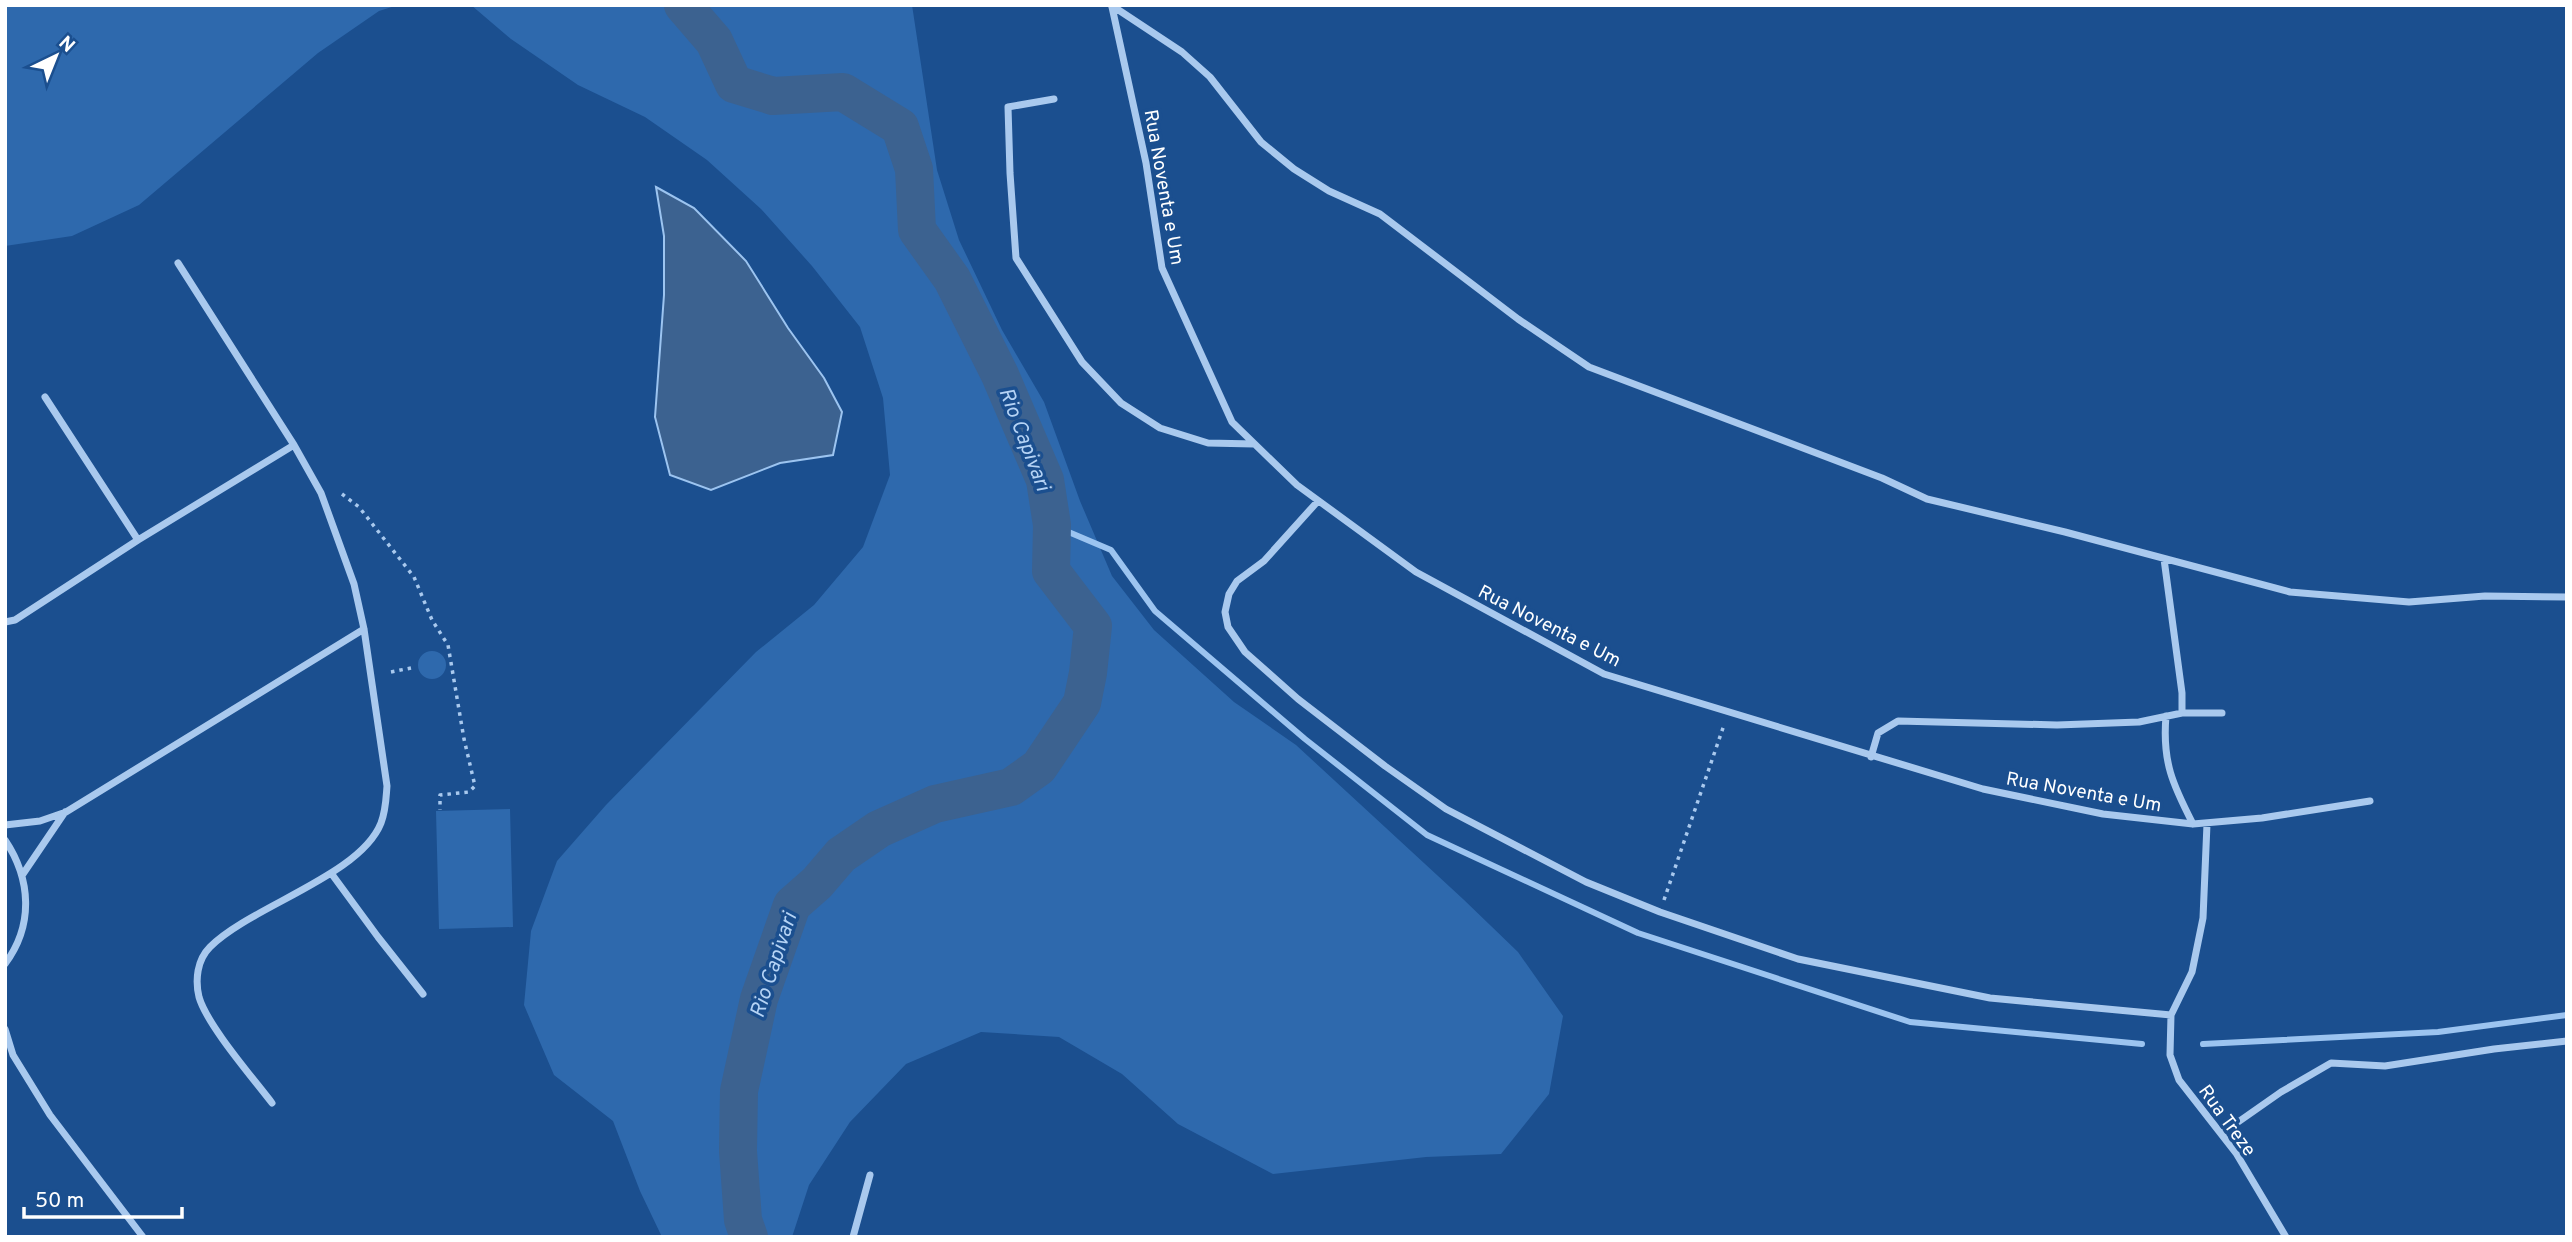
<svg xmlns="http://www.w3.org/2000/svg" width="2572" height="1242" viewBox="0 0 2572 1242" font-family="Overpass,sans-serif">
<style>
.green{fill:#2e69ad}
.water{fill:#3c6290;stroke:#9cc4f0;stroke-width:2}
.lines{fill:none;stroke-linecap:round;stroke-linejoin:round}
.stream{stroke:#9cc4f0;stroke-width:6}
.river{stroke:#3c6290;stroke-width:38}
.path{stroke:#a9c9ee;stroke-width:3.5;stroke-dasharray:3.5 5;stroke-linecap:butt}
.street{stroke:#a9c9ee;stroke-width:7}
.labels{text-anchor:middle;stroke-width:7;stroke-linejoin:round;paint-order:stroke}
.street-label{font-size:19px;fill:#fff;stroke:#1b4f8f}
.water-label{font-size:21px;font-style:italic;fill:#b5d3f5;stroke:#1b4f8f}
</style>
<rect width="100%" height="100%" fill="#1b4f8f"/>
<path class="green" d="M5,5H398L379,11L318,53L139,205L72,236L5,246Z
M471,5H912L937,170L959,240L1002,330L1044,402L1080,501L1112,576L1154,630L1234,702L1296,745L1463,899L1518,952L1563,1016L1549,1094L1501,1154L1426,1157L1273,1174L1178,1124L1122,1074L1059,1037L981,1032L906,1064L850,1122L809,1185L792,1237H662L640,1191L613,1121L554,1075L524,1005L531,931L557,861L606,805L756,652L814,605L863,547L890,475L883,398L860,327L812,266L761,209L707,160L645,117L578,85L511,39Z
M418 665a14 14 0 1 1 28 0a14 14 0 1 1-28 0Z
M510,809L513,927L439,929L436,811Z"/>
<path class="water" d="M656,187L694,208L746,261L788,328L824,378L842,412L833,455L780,463L711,490L670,475L655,417L664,295V236Z"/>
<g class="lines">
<path class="stream" d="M1052,525L1111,550L1155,611L1305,739L1427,835L1638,933L1910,1022L2142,1044
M2203,1044L2438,1032L2567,1015"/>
<path class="river" d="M683,5L714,41L734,84L773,96L843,92L900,127L914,169L917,230L952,279L1000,375L1045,480L1052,525L1051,571L1093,626L1088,673L1082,703L1039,767L1011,787L935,804L879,829L841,855L817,883L792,905L759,999L739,1091L738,1151L743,1220L749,1237"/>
<path class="path" d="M342,494L359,507L414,577L432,620L448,645L464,739L475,786L469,792L440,795V810
M391,672L411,668
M1664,900L1724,725"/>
<path class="street" d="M1111,5L1182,52L1210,77L1261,142L1294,169L1329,191L1380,214L1518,319L1589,367L1882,478L1927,499L2065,532L2290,592L2409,602L2485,596L2567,597
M1112,7L1146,163L1162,268L1232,422L1297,485L1416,572L1604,674L1983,789L2103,814L2193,824L2262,818L2370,801
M1054,99L1008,107L1010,173L1016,258L1082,362L1121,403L1160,428L1208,443L1254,444
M178,263L294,445L321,493L354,584L364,629L387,786C386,798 386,810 381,823C360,876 251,906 210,947C197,960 195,980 199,997C207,1025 253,1078 272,1103
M45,397L138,540
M1318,501L1264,561L1237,581L1229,594L1225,612L1228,627L1245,652L1298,699L1385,766L1446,809L1586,882L1660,912L1798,959L1990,998L2171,1015
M2164,559L2182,693V713
M5,622L15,620L138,540L294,445
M2166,716C2162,762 2173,785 2193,824
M1871,757L1878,733L1898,721L2057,725L2139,722L2182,713H2222
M2207,824L2203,918L2192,972L2171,1015L2170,1055L2179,1080L2236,1153L2286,1237
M5,825L40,821L66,812L364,629
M5,840C31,879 34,925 5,964
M331,873L378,937L423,994
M23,874L65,812
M5,1029L13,1055L50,1115L143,1237
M2221,1134L2281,1092L2331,1063L2385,1066L2494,1049L2567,1041
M853,1237L870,1175"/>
</g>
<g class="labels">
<g class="street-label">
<text transform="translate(1165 187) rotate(80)" y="7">Rua Noventa e Um</text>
<text transform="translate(1550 625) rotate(27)" y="7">Rua Noventa e Um</text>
<text transform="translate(2084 791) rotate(10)" y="7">Rua Noventa e Um</text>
<text transform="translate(2228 1120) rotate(54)" y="7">Rua Treze</text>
</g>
<g class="water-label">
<text transform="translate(1025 439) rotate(69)" y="7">Rio Capivari</text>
<text transform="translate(773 965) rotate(-72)" y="7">Rio Capivari</text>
</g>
</g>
<rect width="2572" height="1242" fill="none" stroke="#ffffff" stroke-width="14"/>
<g transform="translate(56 56) rotate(43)" stroke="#1b4f8f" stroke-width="5" paint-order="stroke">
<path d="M0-5L12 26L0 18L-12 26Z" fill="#ffffff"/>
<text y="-10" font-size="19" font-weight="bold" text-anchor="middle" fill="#ffffff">N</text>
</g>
<path d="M24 1207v10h158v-10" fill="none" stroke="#ffffff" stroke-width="3.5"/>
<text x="35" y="1207" font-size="21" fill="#ffffff" stroke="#1b4f8f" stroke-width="5" paint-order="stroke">50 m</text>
</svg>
